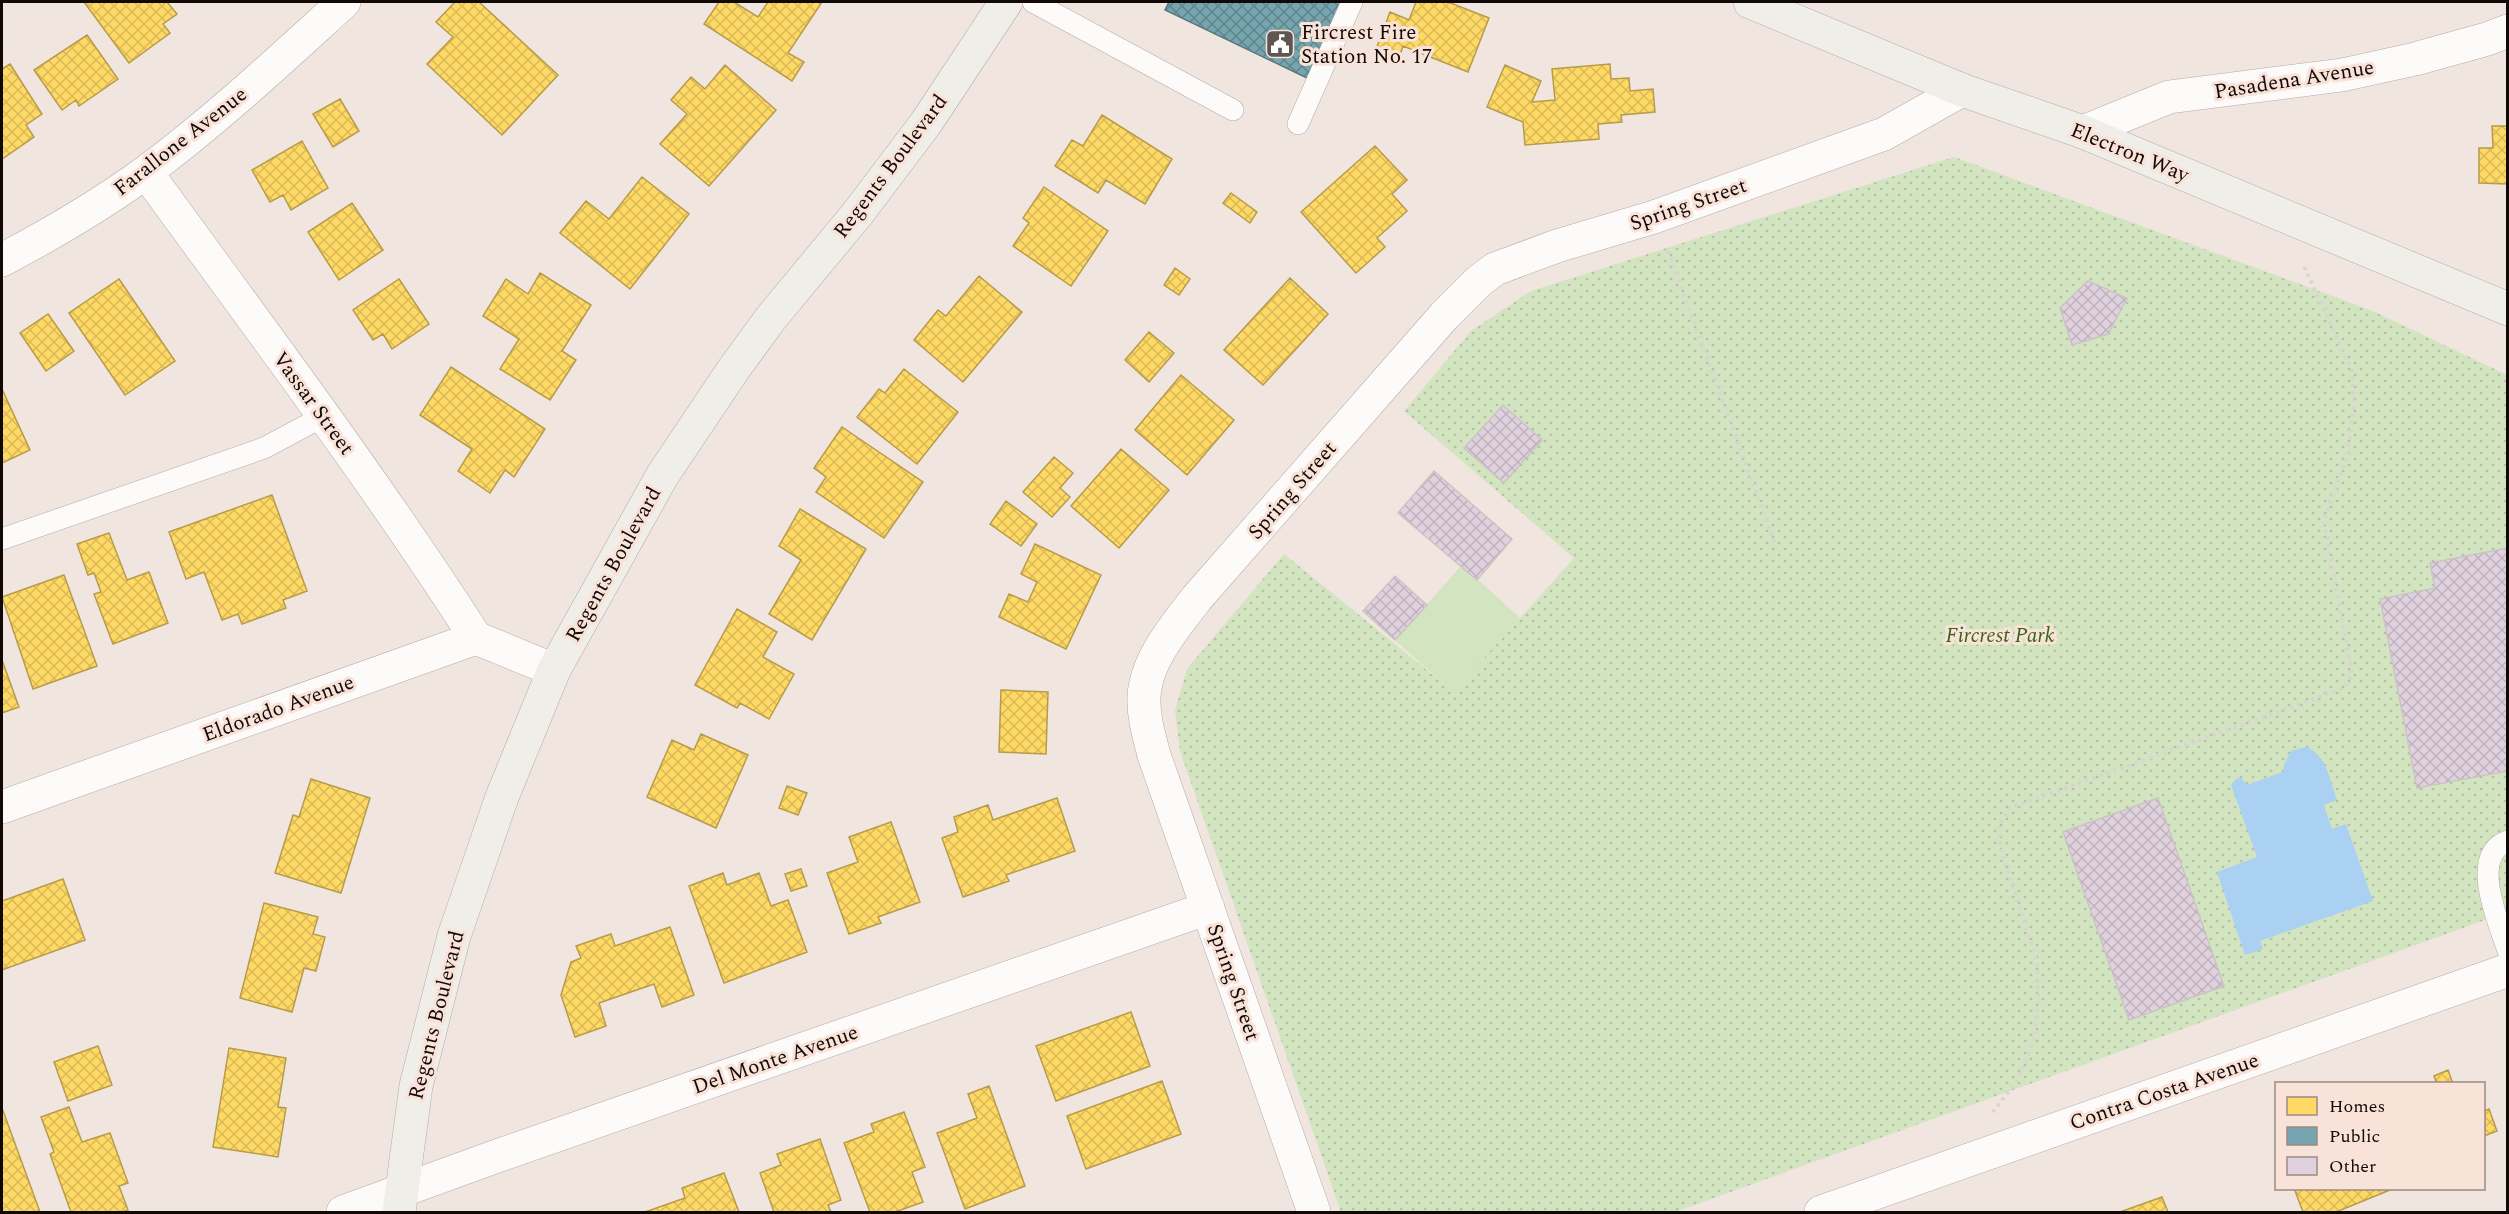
<svg xmlns="http://www.w3.org/2000/svg" width="2509" height="1214" viewBox="0 0 2509 1214" font-family="Spectral,serif">
<style>
.grass{fill:#d3e4c1}
.park{fill:url(#park-dots)}
.water{fill:#aad0f2}
.homes{fill:url(#homes-cross-hatch);stroke:#b89b49;stroke-width:1.5}
.public{fill:url(#public-cross-hatch);stroke:#58767c;stroke-width:1.5}
.building{fill:url(#building-cross-hatch);stroke:#cbc3c4;stroke-width:1.5}
.lines{fill:none;stroke-linecap:round;stroke-linejoin:round}
.lane-casing{stroke:#b3aaa6;stroke-width:22}
.street-casing{stroke:#b3aaa6;stroke-width:34}
.secondary-casing{stroke:#b3aaa6;stroke-width:34}
.path{stroke:#d8d4d2;stroke-width:4;stroke-dasharray:3 4.5;stroke-linecap:butt}
.lane{stroke:#fdfbfa;stroke-width:21}
.street{stroke:#fdfbfa;stroke-width:33}
.secondary{stroke:#f0eee8;stroke-width:33}
.labels{text-anchor:middle;stroke-width:6;stroke-linejoin:round;paint-order:stroke}
.poi-label{font-size:21px;fill:#110906;stroke:#f9e2d8;text-anchor:start}
.street-label{font-size:21px;fill:#110906;stroke:#f9e2d8}
.park-label{font-size:21px;font-style:italic;fill:#356416;stroke:#f9e2d8}
</style>
<defs>
<pattern id="park-dots" width="8" height="8" patternUnits="userSpaceOnUse" patternTransform="scale(1.5)"><rect width="8" height="8" fill="#d3e4c1"/><path d="M2 2h.1M6 6h.1" fill="none" stroke="#b4c2a4" stroke-width="1.8" stroke-linecap="round"/></pattern>
<pattern id="homes-cross-hatch" width="8" height="8" patternUnits="userSpaceOnUse" patternTransform="scale(1.5)"><rect width="8" height="8" fill="#ffd966"/><path d="M0 0l8 8M0 8l8-8" fill="none" stroke="#dab957"/></pattern>
<pattern id="public-cross-hatch" width="8" height="8" patternUnits="userSpaceOnUse" patternTransform="scale(1.5)"><rect width="8" height="8" fill="#76a5af"/><path d="M0 0l8 8M0 8l8-8" fill="none" stroke="#5f858c"/></pattern>
<pattern id="building-cross-hatch" width="8" height="8" patternUnits="userSpaceOnUse" patternTransform="scale(1.5)"><rect width="8" height="8" fill="#e0d1de"/><path d="M0 0l8 8M0 8l8-8" fill="none" stroke="#bfb2bd"/></pattern>
</defs>
<rect width="100%" height="100%" fill="#f1e5e0"/>
<path class="grass" d="M1462,565L1520,618L1454,693L1395,640Z"/>
<path class="park" d="M1954,157L2373,311L2507,375V912L1675,1212H1341L1180,751L1175,711L1187,669L1284,554L1454,692L1574,558L1404,411L1471,331L1531,291Z"/>
<path class="water" d="M2306,747C2327,755 2330,781 2337,800L2324,805L2332,829L2346,824L2373,901L2260,941L2263,949L2245,955L2217,872L2257,857L2231,785L2236,779L2241,778L2247,785L2283,772L2284,765L2291,751Z"/>
<path class="homes" d="M84,2H167L177,14L163,24L170,33L129,63Z
M455,2H479L558,75L502,135L427,64L453,37L436,22Z
M719,2H734L758,17L768,2H822L788,53L804,62L792,81L704,24Z
M1416,2H1448L1489,18L1468,72L1403,46L1398,61L1375,52L1390,12L1409,20Z
M87,35L118,79L79,106L76,100L62,110L34,70Z
M10,64L42,114L26,125L34,137L2,159V69Z
M1610,64L1611,79L1629,78L1630,91L1653,89L1655,112L1621,115L1622,122L1598,124L1599,139L1525,145L1523,122L1487,107L1505,65L1541,81L1532,102L1555,100L1552,69Z
M725,65L776,110L709,186L660,144L687,114L671,100L691,77L705,89Z
M340,99L359,131L333,147L313,114Z
M1102,115L1172,159L1145,204L1106,180L1098,193L1055,166L1072,140L1083,146Z
M2492,126H2508V184L2479,183V148H2493Z
M302,141L328,188L291,210L283,195L270,202L252,170Z
M1375,146L1407,180L1392,194L1407,211L1377,238L1385,247L1356,273L1301,212Z
M642,177L689,214L630,289L560,233L586,201L609,219Z
M1044,187L1108,231L1071,286L1013,246L1029,223L1023,218Z
M1231,193L1257,212L1250,223L1223,203Z
M352,203L383,250L339,280L308,232Z
M1175,268L1190,279L1179,295L1164,285Z
M540,273L591,305L562,351L576,360L550,400L500,369L519,339L483,316L506,279L528,294Z
M979,276L1022,312L963,382L914,340L938,310L946,316Z
M1290,278L1328,314L1263,385L1224,350Z
M119,279L175,361L125,395L69,313Z
M399,279L429,324L392,349L383,334L373,340L353,310Z
M48,314L74,351L46,371L20,333Z
M1149,332L1174,353L1149,382L1125,360Z
M451,367L545,429L514,477L505,470L490,493L458,471L472,449L420,415Z
M904,369L958,412L917,464L857,417L879,389L885,393Z
M1181,375L1234,420L1187,475L1135,430Z
M2,389L30,450L2,463Z
M842,427L923,482L884,538L816,492L826,477L814,468Z
M1121,449L1169,490L1119,548L1071,506Z
M1054,457L1073,473L1060,488L1070,497L1052,517L1023,492Z
M272,495L307,591L283,600L286,608L242,624L238,614L222,620L204,572L186,579L169,532Z
M1006,501L1037,524L1021,546L990,524Z
M800,509L866,549L812,640L769,614L801,560L779,546Z
M109,533L127,580L149,572L168,623L113,644L94,594L101,592L94,573L88,575L77,544Z
M1035,544L1101,575L1066,649L999,617L1009,594L1028,602L1037,582L1021,574Z
M64,575L97,666L33,689L2,597Z
M737,609L777,632L763,657L794,674L769,719L740,703L737,708L695,685Z
M2,660L19,707L2,713Z
M1001,690L1048,692L1046,754L999,752Z
M701,734L748,755L716,828L647,797L672,740L694,750Z
M311,779L370,798L341,893L275,873L293,815L299,817Z
M787,786L807,793L798,815L779,808Z
M1057,798L1075,851L1006,875L1009,881L963,897L942,838L958,832L954,817L988,805L993,820Z
M891,822L920,902L878,917L881,923L849,934L827,873L858,862L849,837Z
M801,869L807,886L791,891L785,874Z
M723,873L727,885L759,873L771,906L788,900L807,952L724,983L689,886Z
M63,879L85,940L2,970V901Z
M264,903L318,917L313,934L325,937L316,971L304,968L292,1012L240,998Z
M670,927L694,995L662,1007L654,984L599,1003L606,1026L575,1037L561,995L571,962L581,958L576,946L611,934L615,946Z
M1131,1012L1150,1066L1056,1101L1036,1046Z
M98,1046L112,1085L68,1101L54,1062Z
M229,1048L286,1058L278,1107L286,1108L278,1157L213,1147Z
M2448,1070L2453,1084H2437L2434,1076Z
M1162,1081L1181,1134L1086,1169L1067,1116Z
M989,1086L1025,1186L965,1209L937,1133L977,1118L968,1094Z
M69,1107L82,1142L110,1133L128,1183L119,1186L128,1210L122,1212H71L50,1154L54,1152L41,1117Z
M2,1108L40,1212H2Z
M2489,1109L2497,1131L2484,1136V1111Z
M904,1112L925,1167L912,1172L923,1202L895,1212H870L844,1143L874,1132L871,1124Z
M820,1139L841,1200L828,1205L831,1212H774L760,1173L781,1165L777,1154Z
M724,1173L739,1212H645L685,1198L682,1188Z
M2294,1188H2395L2336,1212H2303Z
M2162,1197L2168,1212H2120Z"/>
<path class="public" d="M1169,2H1344L1307,78L1165,10Z"/>
<path class="building" d="M2088,281L2127,298L2108,334L2072,345L2060,308Z
M1503,405L1542,440L1504,483L1464,448Z
M1434,471L1512,539L1477,580L1398,513Z
M2508,548V771L2417,788L2380,599L2435,588L2430,563Z
M1395,576L1427,605L1395,640L1363,611Z
M2158,798L2224,986L2129,1020L2063,832Z"/>
<g class="lines">
<g class="lane-casing">
<path id="lane" d="M1033,2L1233,110
M1298,124L1352,2
M2,539L264,448L324,416
M2508,841C2468,855 2499,923 2508,951"/>
</g>
<g class="street-casing">
<path id="street" d="M2083,132L2169,97L2342,75L2415,59L2487,39L2508,31
M146,172C258,326 373,478 476,638
M2,260C51,234 101,205 146,172C216,120 280,60 344,2
M2,807L476,638L554,670
M343,1212L497,1156L1208,908
M1314,1212L1154,755C1149,736 1143,716 1144,696C1146,660 1175,627 1196,599L1444,316L1479,281L1495,269L1557,246L1654,217L1884,134L1962,90
M1821,1212L2508,970"/>
</g>
<g class="secondary-casing">
<path id="secondary" d="M1750,2L1962,90L2083,132L2508,309
M399,1212L416,1086L454,936L502,797L554,670L662,476L733,370L771,318L858,213L926,123L1006,2"/>
</g>
<path class="path" d="M1668,251L1777,549
M1993,1112L2018,1079L2035,1038L2038,998L2037,963L2000,845L1999,825L2010,808L2344,688L2352,675L2324,519L2347,456L2354,411L2352,371L2303,264"/>
<use href="#lane" class="lane"/>
<use href="#street" class="street"/>
<use href="#secondary" class="secondary"/>
</g>
<defs>
<g id="civic-square" transform="scale(1.5)"><rect x="-9" y="-9" width="18" height="18" rx="4" fill="#5f5652" stroke="#f9e2d8"/><path d="M-.6-6.5H3V-4.5H.6V-3L4-1V1h2V6H-6V1h2V-1L-.6-3ZM-1.2 2.5V6h2.4V2.5Z" fill="#fff"/></g>
</defs>
<g fill-rule="evenodd">
<use href="#civic-square" x="1280" y="44"/>
</g>
<g class="labels">
<g class="poi-label">
<text x="1301" y="39">Fircrest Fire<tspan x="1301" dy="24">Station No. 17</tspan></text>
</g>
<g class="street-label">
<text transform="translate(2294 79) rotate(-9)" y="7">Pasadena Avenue</text>
<text transform="translate(180 141) rotate(-38)" y="7">Farallone Avenue</text>
<text transform="translate(2130 152) rotate(22)" y="7">Electron Way</text>
<text transform="translate(890 166) rotate(-53)" y="7">Regents Boulevard</text>
<text transform="translate(1688 204) rotate(-19)" y="7">Spring Street</text>
<text transform="translate(314 403) rotate(54)" y="7">Vassar Street</text>
<text transform="translate(1292 490) rotate(-49)" y="7">Spring Street</text>
<text transform="translate(613 564) rotate(-61)" y="7">Regents Boulevard</text>
<text transform="translate(278 708) rotate(-20)" y="7">Eldorado Avenue</text>
<text transform="translate(1234 982) rotate(71)" y="7">Spring Street</text>
<text transform="translate(436 1015) rotate(-76)" y="7">Regents Boulevard</text>
<text transform="translate(775 1059) rotate(-19)" y="7">Del Monte Avenue</text>
<text transform="translate(2164 1091) rotate(-19)" y="7">Contra Costa Avenue</text>
</g>
<g class="park-label">
<text x="2000" y="642">Fircrest Park</text>
</g>
</g>
<rect width="2509" height="1214" fill="none" stroke="#110906" stroke-width="6"/>
<rect x="2275" y="1082" width="210" height="108" fill="#f9e2d8" stroke="#9c8b84" stroke-width="1.5"/>
<rect x="2287" y="1097" width="30" height="18" fill="#ffd966" stroke="#9c8b84" stroke-width="1.5"/>
<text x="2329" y="1112" font-size="18" fill="#110906">Homes</text>
<rect x="2287" y="1127" width="30" height="18" fill="#76a5af" stroke="#9c8b84" stroke-width="1.5"/>
<text x="2329" y="1142" font-size="18" fill="#110906">Public</text>
<rect x="2287" y="1157" width="30" height="18" fill="#e0d1de" stroke="#9c8b84" stroke-width="1.5"/>
<text x="2329" y="1172" font-size="18" fill="#110906">Other</text>
</svg>
